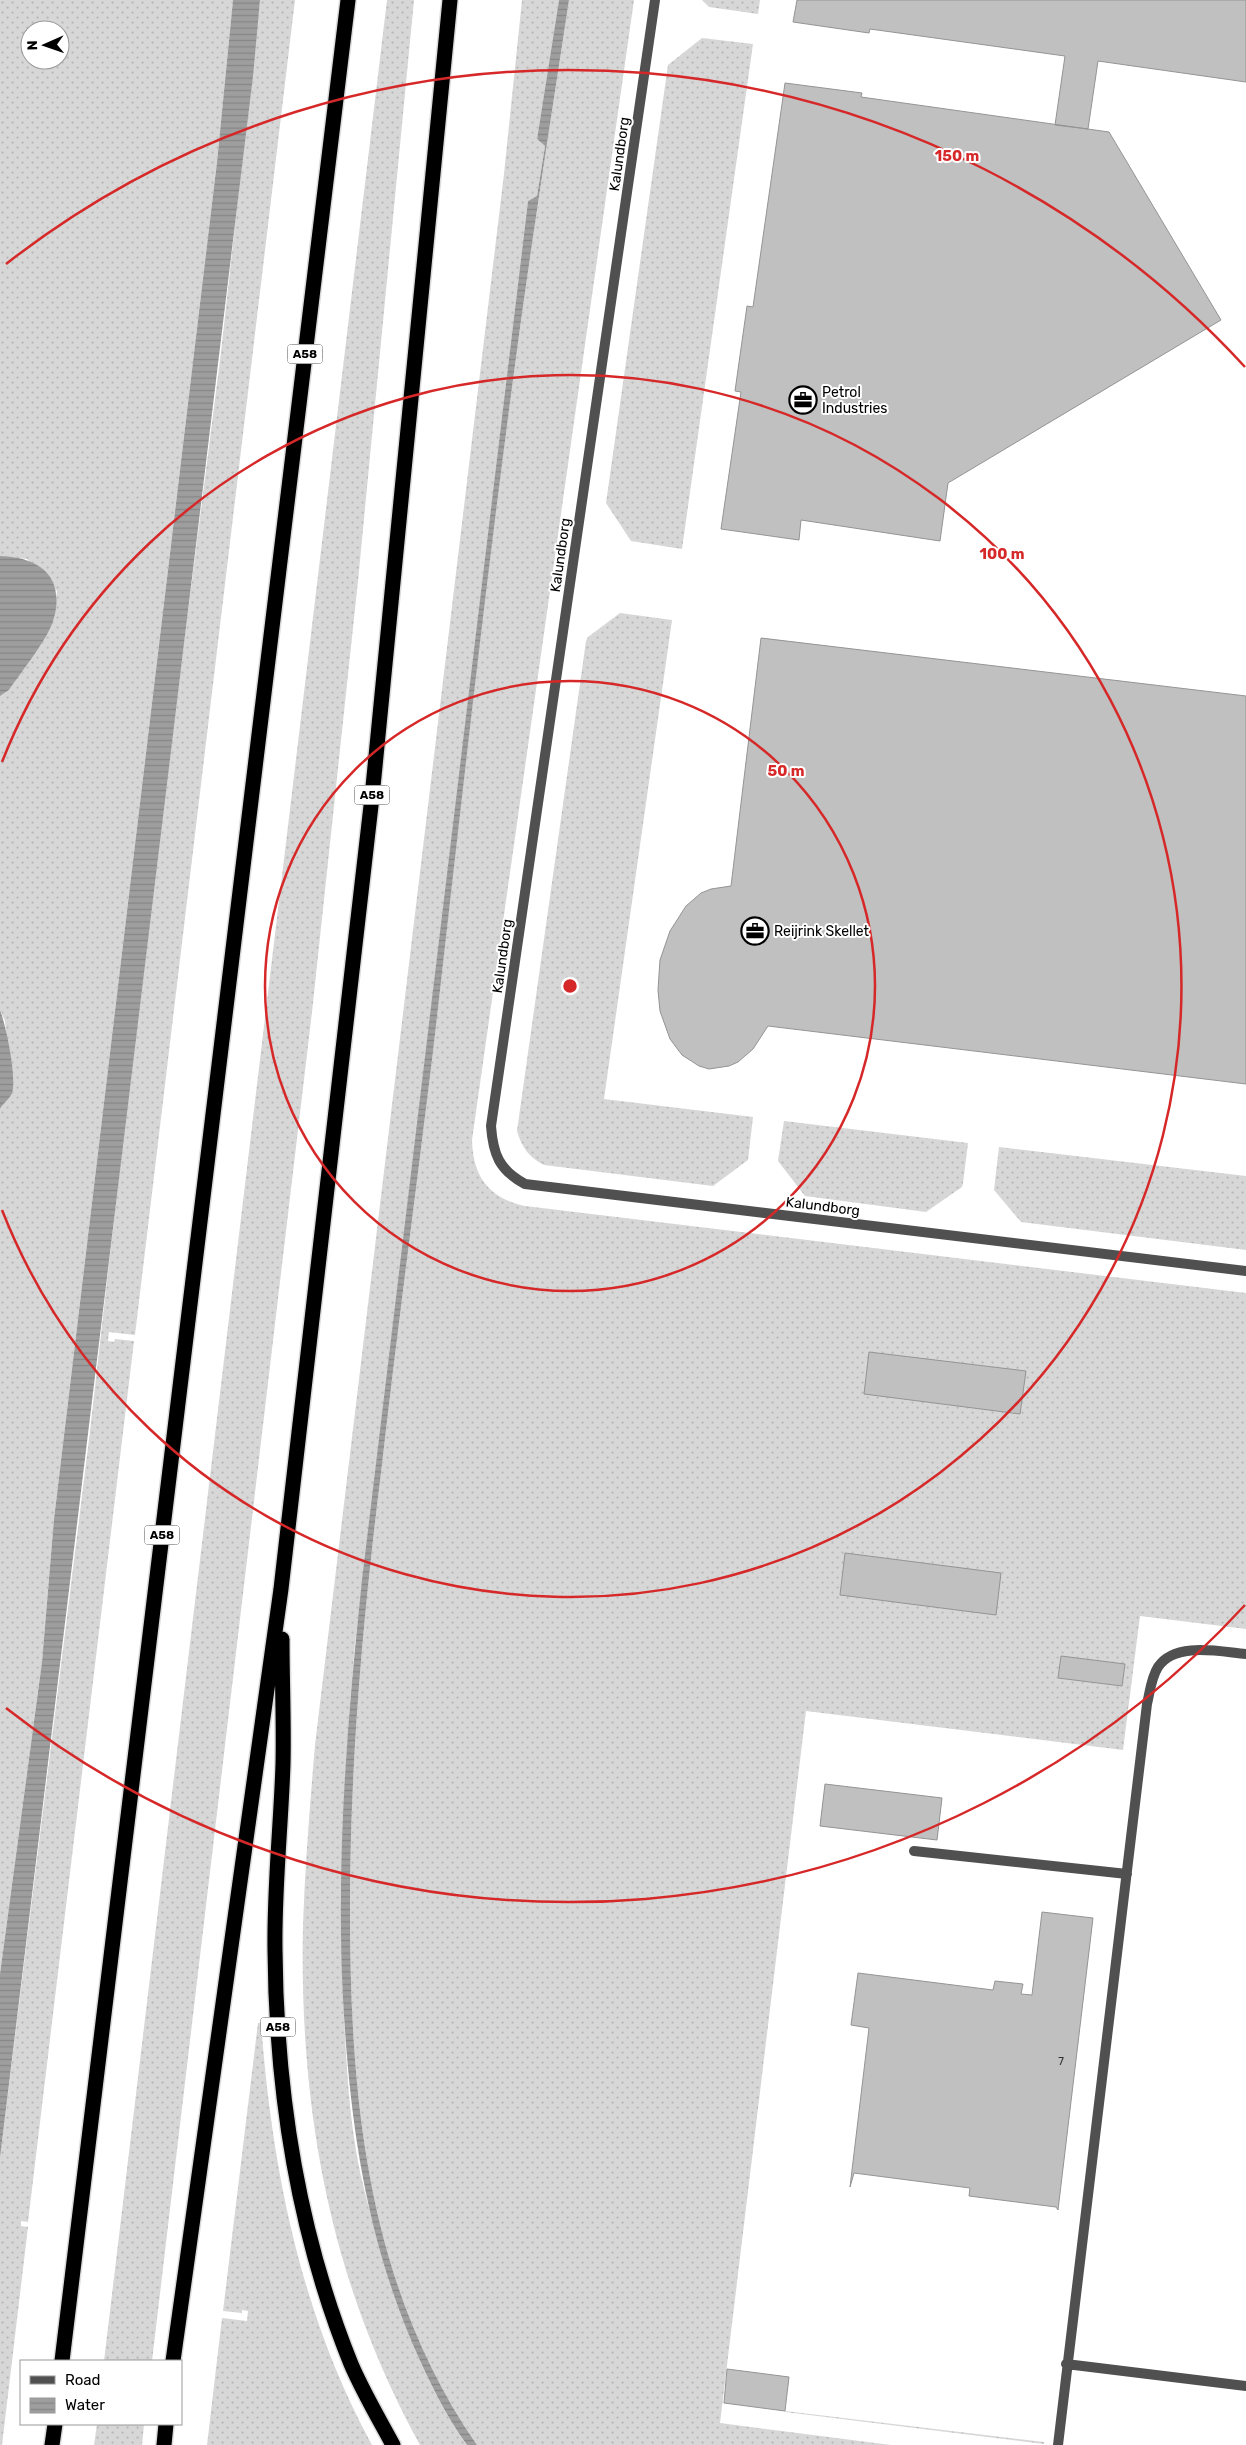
<svg xmlns="http://www.w3.org/2000/svg" width="1246" height="2445" viewBox="0 0 1246 2445" font-family="Rubik,sans-serif">
<style>
.grass{fill:url(#grass-dots);fill-rule:evenodd}
.water{fill:url(#water-rules)}
.building{fill:#c0c0c0;stroke:#949494}
.lines{fill:none;stroke-linecap:round;stroke-linejoin:round}
.motorway-casing{stroke:#dbdbdb;stroke-width:18}
.service{stroke:#505050;stroke-width:10}
.minor{stroke:#505050;stroke-width:10}
.motorway{stroke:#000;stroke-width:15}
.ring{fill:none;stroke:#d62828;stroke-width:2.5}
.labels{text-anchor:middle;stroke-width:4;stroke-linejoin:round;paint-order:stroke}
.number-label{font-size:11px;fill:#303030}
.shield{fill:#fff;stroke:#4c4c4c;stroke-width:1}
.shield-label{font-size:12px;font-weight:bold;fill:#000}
.street-label{font-size:14px;fill:#000;stroke:#fff}
.poi-label{font-size:14px;fill:#000;stroke:#fff;text-anchor:start}
.centre{fill:#d62828;stroke:#fff;stroke-width:2.5}
.ring-label{font-size:15px;text-anchor:middle;font-weight:bold;fill:#d62828;stroke:#fff;stroke-width:4;stroke-linejoin:round;paint-order:stroke}
</style>
<defs>
<pattern id="grass-dots" width="8" height="8" patternUnits="userSpaceOnUse" patternTransform="scale(1.25)"><rect width="8" height="8" fill="#d7d7d7"/><path d="M2 2h.1M6 6h.1" fill="none" stroke="#b7b7b7" stroke-width="1.8" stroke-linecap="round"/></pattern>
<pattern id="water-rules" width="6" height="5" patternUnits="userSpaceOnUse" patternTransform="scale(1.25)"><rect width="6" height="5" fill="#9e9e9e"/><path d="M0 2.5h6" fill="none" stroke="#868686"/></pattern>
</defs>
<rect width="100%" height="100%" fill="#fff"/>
<path class="grass" d="M0,0H233L217,162L54,1519L42,1662L0,1974V1109L12,1092L5,1021L0,1010V696L9,690L54,619L57,591L27,559L0,556ZM30,30H60V60H30Z
M260,0H295L135,1335L109,1332L108,1341L114,1342L115,1339L134,1341L28,2222L21,2221V2226L28,2227L2,2445H0V2158L90,1431L140,990L221,352Z
M387,0H414L358,581L312,1012L152,2361H104Z
M522,0H559L537,139L545,146L537,196L528,201L355,1644C344,1768 338,1892 344,2016C347,2075 350,2135 365,2193C371,2218 380,2243 387,2268C406,2330 429,2392 467,2445H420C330,2282 299,2110 303,1925C305,1865 310,1805 315,1745L504,174Z
M569,0H634L472,1140C473,1177 489,1198 525,1206L1246,1293V1629L1140,1616L1123,1750L806,1711L720,2423L891,2445H477C366,2286 350,2096 350,1908C350,1762 363,1617 381,1473C397,1332 416,1192 433,1052C458,833 481,613 511,395C528,263 549,132 569,0Z
M702,0H760L758,14L709,7Z
M702,38L753,44L682,549L631,541L606,503L668,65Z
M620,613L672,620L604,1099L753,1117L748,1160L713,1186L544,1165C529,1157 522,1148 517,1131L586,641L588,637Z
M784,1121L968,1143L963,1183L962,1187L926,1212L805,1196L778,1161Z
M999,1147L1246,1176V1250L1021,1222L994,1190Z
M258,2023H261C272,2170 301,2315 372,2445H207L222,2318L247,2321L248,2311L242,2310V2313L223,2311Z
M785,2411L1044,2442V2444L785,2412Z
M97,2424H144L142,2445H94Z"/>
<path class="water" d="M233,0H260L253,76L0,2158V1974L42,1662L54,1519L217,162Z
M559,0H569C549,132 528,263 511,395C482,613 458,833 433,1052C416,1192 397,1332 381,1473C363,1617 350,1762 350,1908C350,2096 366,2285 477,2445H467C445,2415 429,2381 414,2347C365,2232 350,2123 343,1999C336,1859 347,1719 362,1580L528,201L537,196L545,146L537,139Z
M0,556C39,557 65,576 54,618C49,638 21,672 9,690L0,696Z
M0,1010C6,1025 17,1078 12,1093C10,1098 3,1104 0,1109Z"/>
<path class="building" d="M797,0H1246V82L1098,61L1088,129L1055,125L1065,56L870,29L869,33L793,22Z
M785,83L862,93L861,97L1109,132L1221,320L948,483L940,541L801,520L799,540L721,529L741,392L735,391L747,306L753,307Z
M761,638L1246,696V1084L768,1026L753,1049L738,1062L729,1066L709,1069L699,1066L682,1055L670,1039L660,1011L658,990L660,960L670,931L686,906L701,893L711,889L731,886Z
M869,1352L1026,1371L1020,1414L864,1394Z
M845,1553L1001,1573L996,1615L840,1595Z
M1061,1656L1125,1664L1122,1686L1058,1678Z
M825,1784L942,1798L937,1840L820,1826Z
M1042,1912L1093,1918L1058,2210L1056,2207L969,2196L970,2188L854,2173L850,2187L869,2028L851,2025L858,1973L993,1990L995,1981L1023,1984L1021,1994L1032,1995Z
M727,2369L789,2377L785,2411L724,2403Z"/>
<g class="lines">
<g class="motorway-casing">
<path id="motorway" d="M282,1639C282,1680 284,1722 283,1764C281,1826 274,1888 275,1950C276,2091 298,2233 351,2364C363,2392 379,2419 393,2445
M62,2361L348,0
M173,2361L281,1589L372,797L450,0
M52,2445L55,2424
M164,2445L166,2424"/>
</g>
<path class="service" d="M914,1851L1127,1874
M1066,2364L1246,2386
M1058,2445L1147,1704C1150,1692 1151,1678 1158,1667C1175,1641 1221,1652 1246,1654"/>
<path class="minor" d="M655,0L491,1126C493,1154 499,1170 525,1184L1246,1271"/>
<use href="#motorway" class="motorway"/>
</g>
<g class="ring">
<circle cx="570" cy="986" r="305"/>
<path d="M2 762A611 611 0 1 1 2 1210"/>
<path d="M1245 1605A916 916 0 0 1 6 1708M6 264A916 916 0 0 1 1245 367"/>
</g>
<defs>
<g id="office-ring" transform="scale(1.4375)"><circle r="9.5" fill="#fff" stroke="#000" stroke-width="1.5"/><path d="M-6-3h4V-5.5h4V-3h4V5H-6ZM-1-4.5V-3h2v-1.5ZM-6 0V1H6V0Z" fill="#000"/></g>
</defs>
<g fill-rule="evenodd">
<use href="#office-ring" x="803" y="400"/>
<use href="#office-ring" x="755" y="931"/>
</g>
<g class="labels">
<g class="number-label">
<text x="1061" y="2065">7</text>
</g>
<g class="shield">
<rect x="287.5" y="344.5" width="35" height="19" rx="4"/>
<rect x="354.5" y="785.5" width="35" height="19" rx="4"/>
<rect x="144.5" y="1525.5" width="35" height="19" rx="4"/>
<rect x="260.5" y="2017.5" width="35" height="19" rx="4"/>
</g>
<g class="shield-label">
<text x="305" y="358">A58</text>
<text x="372" y="799">A58</text>
<text x="162" y="1539">A58</text>
<text x="278" y="2031">A58</text>
</g>
<g class="street-label">
<text transform="translate(619 154) rotate(-82)" y="5">Kalundborg</text>
<text transform="translate(560 555) rotate(-82)" y="5">Kalundborg</text>
<text transform="translate(502 956) rotate(-82)" y="5">Kalundborg</text>
<text transform="translate(823 1206) rotate(7)" y="5">Kalundborg</text>
</g>
<g class="poi-label">
<text x="822" y="397">Petrol<tspan x="822" dy="16">Industries</tspan></text>
<text x="774" y="936">Reijrink Skellet</text>
</g>
</g>
<circle cx="570" cy="986" r="8" class="centre"/>
<g class="ring-label">
<text x="957" y="161">150 m</text>
<text x="1002" y="559">100 m</text>
<text x="786" y="776">50 m</text>
</g>
<rect x="20" y="2360" width="162" height="65" fill="#ffffff" stroke="#999999"/>
<rect x="30" y="2376" width="25" height="8" fill="#505050" stroke="#999999"/>
<text x="65" y="2385" font-size="15" fill="#000000">Road</text>
<rect x="30" y="2398" width="25" height="15" fill="url(#water-rules)" stroke="#999999"/>
<text x="65" y="2410" font-size="15" fill="#000000">Water</text>
<g transform="translate(45 45) rotate(268)"><circle r="24" fill="#ffffff" stroke="#999999"/>
<path d="M0-4L9 19L0 12L-9 19Z" fill="#000000"/>
<text y="-8" font-size="14" font-weight="bold" text-anchor="middle" fill="#000000">N</text>
</g>
</svg>
